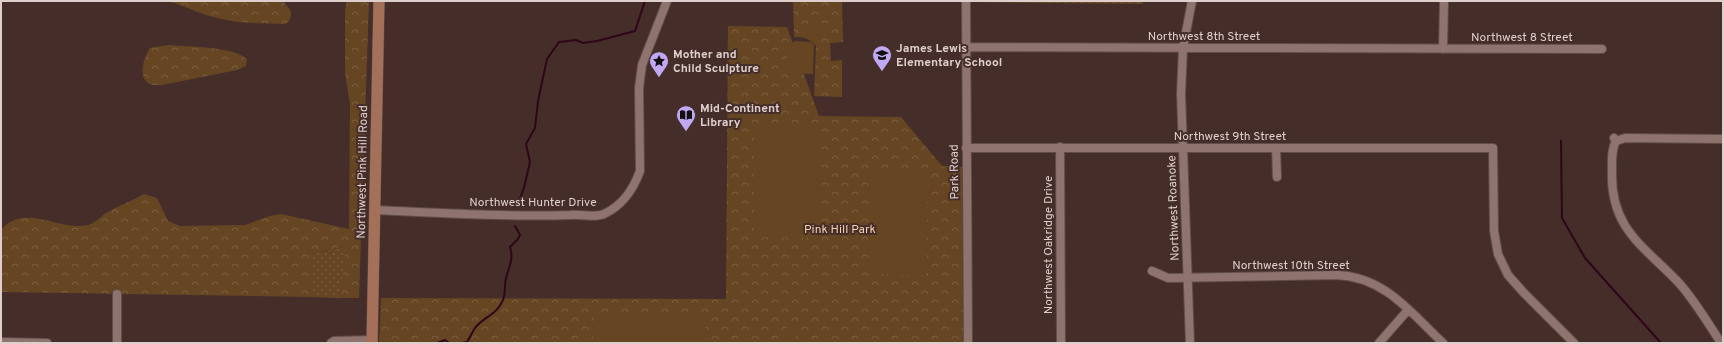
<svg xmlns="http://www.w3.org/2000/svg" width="1724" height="344" viewBox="0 0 1724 344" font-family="Overpass,sans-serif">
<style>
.grass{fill:url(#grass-dots)}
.forest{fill:url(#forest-crowns)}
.pitch{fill:#664522}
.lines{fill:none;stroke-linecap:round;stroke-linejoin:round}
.stream{stroke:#2f051b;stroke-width:2}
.minor-casing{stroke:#614d4a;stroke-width:10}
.secondary-casing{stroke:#614d4a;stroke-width:12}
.minor{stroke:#8f736f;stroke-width:8}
.secondary{stroke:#a47059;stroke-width:11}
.labels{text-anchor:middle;stroke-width:4;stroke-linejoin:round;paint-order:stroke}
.street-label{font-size:12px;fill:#dfcfcc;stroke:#452e2a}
.poi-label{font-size:12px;font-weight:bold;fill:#dfcfcc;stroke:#452e2a;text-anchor:start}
.park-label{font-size:12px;fill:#f6d2af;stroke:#452e2a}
</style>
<defs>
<pattern id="grass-dots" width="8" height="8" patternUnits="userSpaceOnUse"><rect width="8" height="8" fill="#664522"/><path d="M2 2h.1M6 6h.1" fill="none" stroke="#7b5f41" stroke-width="1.8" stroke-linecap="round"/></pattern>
<pattern id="forest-crowns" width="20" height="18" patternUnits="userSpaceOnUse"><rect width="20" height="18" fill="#664522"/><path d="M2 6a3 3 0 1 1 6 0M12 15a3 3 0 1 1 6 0" fill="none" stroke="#7b5f41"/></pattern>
</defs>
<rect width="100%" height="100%" fill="#452e2a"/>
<path class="grass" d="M976,1H1142L1143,4L976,2Z
M347,246L340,298L311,297V254Z"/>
<path class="forest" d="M164,1H282C291,8 295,16 286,24C261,23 237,24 213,17C196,13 181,3 164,1Z
M347,1H369L359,298H340L346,246L311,254V297L1,292V230C25,202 59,232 88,225C94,224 100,217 106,213C118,206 132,201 144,194L157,198L168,221L180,226L245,225L270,216L281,214L349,229L350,104L345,73V9Z
M793,1H842L843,42L830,43L831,61L842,60V97L814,96L816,46C809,38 804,37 794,37Z
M728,26L787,27L819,116L901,117L942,166L962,167L963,343H379L381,298L726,299Z
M169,45C189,47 232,46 247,59L246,66L237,70L162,85C159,85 155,85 152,85C136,80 144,57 150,48Z"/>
<path class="pitch" d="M830,23V34L808,35V24Z
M795,41L811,42L814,45L813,74L791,73L787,66V47Z
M754,125H822V238L754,237Z
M870,173L928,174L926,275L868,274Z
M594,315L706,316L705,343H593Z
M787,327L798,328L795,343H784Z"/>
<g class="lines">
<path class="stream" d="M1561,141L1562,218L1585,258L1661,343
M519,201L524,188L530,162L526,144L535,128L538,101L547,59L559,42L576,40L583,43L597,41L635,31L645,1
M437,343L445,340L449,343
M462,343L467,342C470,338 472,332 475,328C483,317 497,315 503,300C506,292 504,285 506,278C509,267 514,258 510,247L518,239L520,235L515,226"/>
<g class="minor-casing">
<path id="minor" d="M966,1L968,343
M965,47L1602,49
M1443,49L1444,1
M1614,138L1616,141C1611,150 1612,161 1612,171C1610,229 1644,246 1679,283C1695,301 1708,323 1721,343
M1616,141L1625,138L1723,139
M1060,147L1061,343
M966,148H1493L1494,231L1498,254L1508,275L1523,292L1574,343
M1276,148L1277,177
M375,210C440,213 505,217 570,215C580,214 595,218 604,214C623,205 633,190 640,171L639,88L642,65L667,1
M1152,271L1168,278L1337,275C1385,277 1411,313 1443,343
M117,294V343
M1,342L47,343
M331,343L334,341L372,340
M1190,343L1181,94L1183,48L1192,1
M1379,343L1408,310"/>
</g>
<g class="secondary-casing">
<path id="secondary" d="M372,343L379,1"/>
</g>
<use href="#minor" class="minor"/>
<use href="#secondary" class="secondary"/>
</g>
<defs>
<g id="school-pin" transform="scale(1)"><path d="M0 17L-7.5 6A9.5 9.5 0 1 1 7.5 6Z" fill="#c0a8f3" stroke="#452e2a"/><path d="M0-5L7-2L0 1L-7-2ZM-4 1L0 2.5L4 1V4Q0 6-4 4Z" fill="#111"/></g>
<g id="sight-pin" transform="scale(1)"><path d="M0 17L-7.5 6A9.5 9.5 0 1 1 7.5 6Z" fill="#c0a8f3" stroke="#452e2a"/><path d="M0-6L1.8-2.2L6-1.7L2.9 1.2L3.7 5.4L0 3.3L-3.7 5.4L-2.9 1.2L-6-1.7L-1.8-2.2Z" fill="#111"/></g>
<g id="library-pin" transform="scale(1)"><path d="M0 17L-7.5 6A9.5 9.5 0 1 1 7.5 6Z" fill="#c0a8f3" stroke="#452e2a"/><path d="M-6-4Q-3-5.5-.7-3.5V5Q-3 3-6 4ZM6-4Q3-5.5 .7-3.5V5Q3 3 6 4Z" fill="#111"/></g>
</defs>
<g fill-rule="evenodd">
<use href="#school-pin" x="882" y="55"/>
<use href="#sight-pin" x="659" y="61"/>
<use href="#library-pin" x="686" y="115"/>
</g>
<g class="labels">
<g class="street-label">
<text x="1204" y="40">Northwest 8th Street</text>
<text x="1522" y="41">Northwest 8 Street</text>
<text x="1230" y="140">Northwest 9th Street</text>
<text transform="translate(362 172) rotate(-89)" y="4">Northwest Pink Hill Road</text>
<text transform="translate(954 172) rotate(-91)" y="4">Park Road</text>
<text x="533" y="206">Northwest Hunter Drive</text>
<text transform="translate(1173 208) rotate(-92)" y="4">Northwest Roanoke</text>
<text transform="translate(1048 245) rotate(-90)" y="4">Northwest Oakridge Drive</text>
<text x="1291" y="269">Northwest 10th Street</text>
</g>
<g class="poi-label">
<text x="896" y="52">James Lewis<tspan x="896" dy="14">Elementary School</tspan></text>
<text x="673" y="58">Mother and<tspan x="673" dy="14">Child Sculpture</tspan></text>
<text x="700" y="112">Mid-Continent<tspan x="700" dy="14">Library</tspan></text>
</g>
<g class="park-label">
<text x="840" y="233">Pink Hill Park</text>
</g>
</g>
<rect width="1724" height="344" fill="none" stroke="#dfcfcc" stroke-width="4"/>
</svg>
